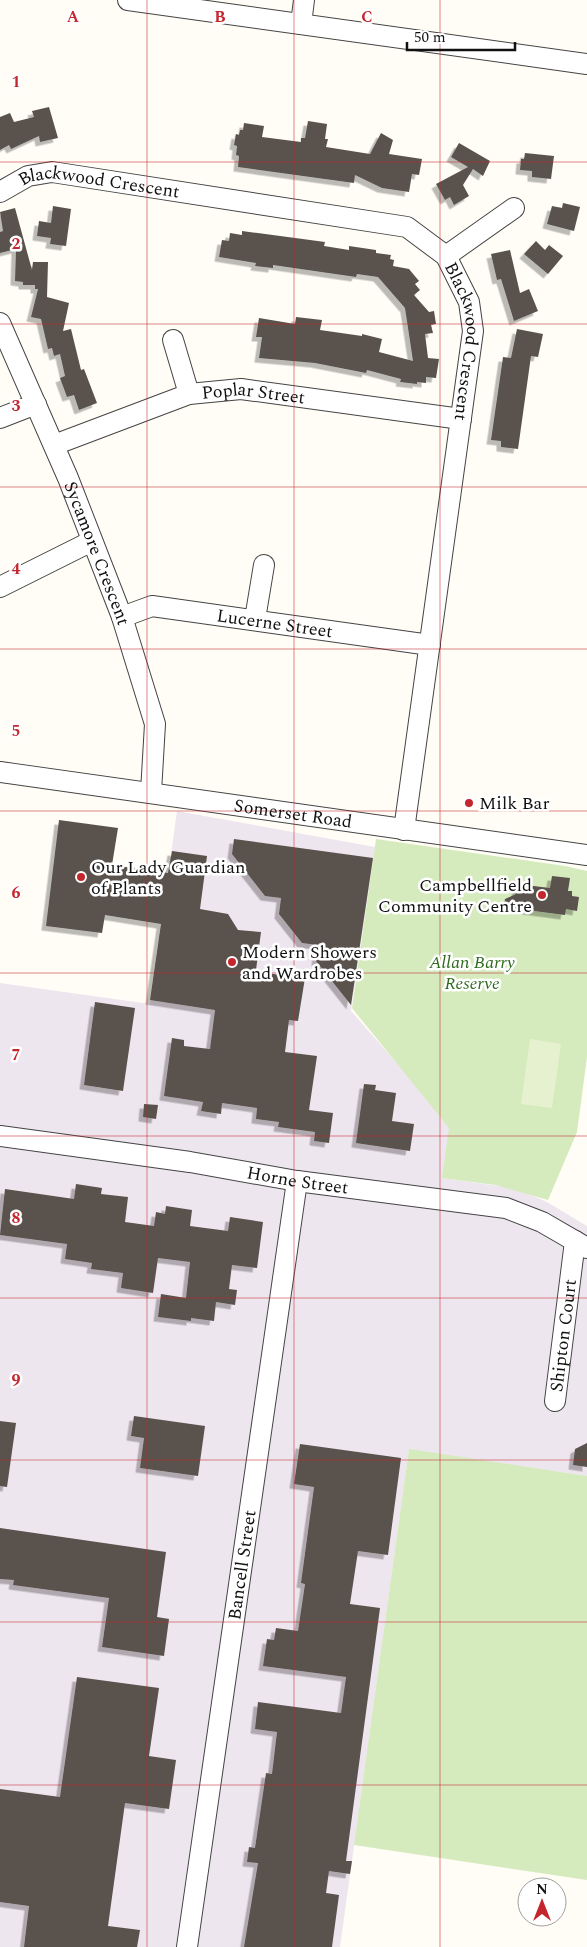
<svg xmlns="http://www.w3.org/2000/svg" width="587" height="1947" viewBox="0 0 587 1947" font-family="Spectral,serif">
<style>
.industrial{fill:#eee6ef}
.green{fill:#d5ebbd}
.pitch{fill:#e6f2cf}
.building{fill:#5a524d;filter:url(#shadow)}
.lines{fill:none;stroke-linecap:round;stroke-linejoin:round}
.minor-casing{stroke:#444;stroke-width:22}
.minor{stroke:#fff;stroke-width:20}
.grid{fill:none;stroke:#c4262e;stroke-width:1;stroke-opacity:0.55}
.poi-dot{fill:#c4262e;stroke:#fff;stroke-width:2}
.labels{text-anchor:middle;stroke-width:5;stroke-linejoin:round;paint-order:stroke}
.street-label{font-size:18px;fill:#111;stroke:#fff}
.poi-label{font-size:18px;fill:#111;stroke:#fff;text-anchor:start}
.park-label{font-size:18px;font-style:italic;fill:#2f6b1f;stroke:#fff}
.grid-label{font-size:16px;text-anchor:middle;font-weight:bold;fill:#c4262e;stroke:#fff;stroke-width:5;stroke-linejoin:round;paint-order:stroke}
</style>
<defs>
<filter id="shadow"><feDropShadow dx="-4.5" dy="4.5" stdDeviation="0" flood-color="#0004"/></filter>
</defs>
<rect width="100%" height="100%" fill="#fffdf5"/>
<path class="industrial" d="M177,811L375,847L351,1011L454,1128L443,1178L505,1187L524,1192L547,1202L587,1226V1476L409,1450L340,1947H0V983L150,1004Z"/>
<path class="green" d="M376,839L565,866L587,871V1057L577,1132L548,1200L495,1185L442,1178L449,1128L352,1008Z
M409,1449L587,1476V1880L354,1845Z"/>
<path class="pitch" d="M530,1039L561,1044L552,1108L521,1104Z"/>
<path class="building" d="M49,107L58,138L40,142L39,136L11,149L9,145L0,150V117L10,113L14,122L34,117L32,111Z
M308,121L327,124L325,139H328L326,147L370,154L381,133L393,140L389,154L422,159L419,175L412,174L409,192L382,188L355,175L354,183L238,167L239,156L236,155L237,146L234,145L236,134L239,135L240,130H243L244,123L264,126L262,137L301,142V138H305Z
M459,143L490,161L483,176L473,169L463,185L469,196L454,205L450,197L445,200L436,184L468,167L451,157Z
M525,153L554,156L551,179L532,177V171L520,170L521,159H524Z
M563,203L580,207L574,231L547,224L552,206L562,208Z
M53,206L71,209L66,246L50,244L51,238L37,236L39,221L51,223Z
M15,208L32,270L33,262H48L47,297L69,303L63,331L71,329L81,370L84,369L97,403L79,410L74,395L67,397L60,378L65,376L60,354L54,356L52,348L48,349L41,319L31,317L38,289H35V285H23V282L15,281L16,249L0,253V232L3,231L0,212Z
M242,231L325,242L324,246L349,250V246L376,250V253L391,255L390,259L394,260L393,266L409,269L419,281L415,284L420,290L414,295L429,312L434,311L436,324L431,325L433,333L425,334L428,358L439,359L436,378L426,377V383L417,382V384L400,382L401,379L367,370L366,373L315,363L259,358L262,337H256L259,318L295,324L296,317L322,320L320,330L362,336V334L382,339L379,352L413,361L405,308L378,277L357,274L356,277L273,265V268L255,266L256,263L219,257L222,240L229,241L230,233L242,235Z
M536,241L545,250L549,245L563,256L548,274L524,254Z
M510,250L520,293L529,289L538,311L514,321L501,279L497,280L491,254Z
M517,329L543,334L538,357L531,356L518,449L501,447V441L491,440L503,357L511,358Z
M59,820L118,828L112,865L168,873L172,851L207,856L200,909L228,914L238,930L261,932L256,970L258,972L305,978L298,1021L289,1020L285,1052L317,1056L309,1110L333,1113L329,1143L314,1141L315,1132L278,1127L279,1122L256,1119L257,1108L222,1103L221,1114L201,1111L203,1102L164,1096L172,1038L184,1040V1046L210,1049L215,1010L150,1000L161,924L105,915L102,933L46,926Z
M234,839L373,858L351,1005L316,961L318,945L302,943L279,914L281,898L265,896L232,854Z
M552,876L570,878L568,891H572V896L579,897L577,911L566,909L565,915L504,907L505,899L516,894L517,884L550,888Z
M95,1002L135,1008L123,1091L84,1085Z
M364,1084L376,1085L375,1090L396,1093L392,1121L414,1124L410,1151L356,1143Z
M144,1104L158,1105L156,1119L143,1117Z
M76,1184L102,1188L101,1194L128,1197L125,1222L154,1226L156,1212L165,1214L166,1206L192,1210L190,1226L228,1231L230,1217L263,1222L257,1268L232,1265L229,1289L237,1290L235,1305L216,1302L214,1321L191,1318V1321L158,1317L161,1294L186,1298L190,1262L158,1258L153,1293L121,1288L123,1273L91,1269L92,1263L65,1259L67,1244L0,1235L5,1189L74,1199Z
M134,1416L205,1426L198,1476L140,1468L144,1438L131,1436Z
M0,1421L16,1423L7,1487L0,1486Z
M587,1443V1467L573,1465L575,1449Z
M300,1444L401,1458L388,1555L358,1551L350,1604L380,1608L346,1861H352L350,1874L329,1871L326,1893L339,1895L332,1947H244L258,1863L247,1862L249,1847L255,1848L266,1773L272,1774L277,1732L255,1729L258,1702L341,1713L346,1677L263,1666L267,1639L274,1640L276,1628L298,1631L305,1584L301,1583L314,1487L294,1484Z
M0,1528L166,1552L157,1617L169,1619L164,1656L102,1647L109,1598L13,1585L14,1580L0,1579Z
M77,1677L159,1688L149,1756L176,1760L169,1809L125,1803L108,1926L140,1930L137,1947H24L29,1906L0,1902V1789L60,1797Z"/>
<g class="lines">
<g class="minor-casing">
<g id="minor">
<path d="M128,0L587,64"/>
<path d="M301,24L304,0"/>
<path id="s1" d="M0,192L28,176L52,172L407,227L446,256L469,302L473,331L404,830"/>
<path d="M446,256L514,208"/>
<path id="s2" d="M0,323L68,478L122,617L155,724L151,792"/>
<path d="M173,340L189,394"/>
<path d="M0,418L36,404"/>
<path id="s3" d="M54,445L189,394L241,389L461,419"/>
<path d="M0,587L92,541"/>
<path id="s4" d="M122,617L152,606L430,645"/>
<path d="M255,619L264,565"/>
<path id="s5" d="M0,772L587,855"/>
<path id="s6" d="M0,1136L190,1162L297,1181L506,1208L542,1222L587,1248"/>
<path id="s7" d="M555,1401L575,1241"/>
<path id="s8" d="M187,1947L297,1181"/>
</g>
</g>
<use href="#minor" class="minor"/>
</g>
<path class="grid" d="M147,0V1947M294,0V1947M440,0V1947M0,162H587M0,324H587M0,487H587M0,649H587M0,811H587M0,973H587M0,1136H587M0,1298H587M0,1460H587M0,1622H587M0,1785H587"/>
<g class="poi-dot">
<circle cx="469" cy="803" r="5"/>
<circle cx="81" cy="877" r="5"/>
<circle cx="542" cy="895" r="5"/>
<circle cx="232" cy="962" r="5"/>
</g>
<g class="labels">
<g class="street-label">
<text dy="6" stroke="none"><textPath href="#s1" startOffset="104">Blackwood Crescent</textPath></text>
<text dy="6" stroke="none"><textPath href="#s1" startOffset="554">Blackwood Crescent</textPath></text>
<text dy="6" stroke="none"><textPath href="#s3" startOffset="209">Poplar Street</textPath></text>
<text dy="6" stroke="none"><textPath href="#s2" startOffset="250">Sycamore Crescent</textPath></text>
<text dy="6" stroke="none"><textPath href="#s4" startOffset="156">Lucerne Street</textPath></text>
<text dy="6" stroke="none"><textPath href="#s5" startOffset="296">Somerset Road</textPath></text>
<text dy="6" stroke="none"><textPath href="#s6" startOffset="301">Horne Street</textPath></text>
<text dy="6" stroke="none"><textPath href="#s7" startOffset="66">Shipton Court</textPath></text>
<text dy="6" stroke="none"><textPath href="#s8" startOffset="386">Bancell Street</textPath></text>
</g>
<g class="poi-label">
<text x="479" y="809">Milk Bar</text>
<text x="91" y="873">Our Lady Guardian<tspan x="91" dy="21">of Plants</tspan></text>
<text x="532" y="891" text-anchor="end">Campbellfield<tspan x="532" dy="21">Community Centre</tspan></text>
<text x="242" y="958">Modern Showers<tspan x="242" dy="21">and Wardrobes</tspan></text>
</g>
<g class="park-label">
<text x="472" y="968">Allan Barry<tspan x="472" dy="21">Reserve</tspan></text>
</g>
</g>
<g class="grid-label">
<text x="73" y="22">A</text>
<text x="220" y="22">B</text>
<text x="367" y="22">C</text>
<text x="16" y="87">1</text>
<text x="16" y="249">2</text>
<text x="16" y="411">3</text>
<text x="16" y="574">4</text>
<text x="16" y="736">5</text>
<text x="16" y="898">6</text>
<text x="16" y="1060">7</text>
<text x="16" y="1223">8</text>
<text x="16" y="1385">9</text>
</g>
<g transform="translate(542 1902)"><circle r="24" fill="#ffffff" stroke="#a0a0a0"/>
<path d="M0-4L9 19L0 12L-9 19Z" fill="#c4262e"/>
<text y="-8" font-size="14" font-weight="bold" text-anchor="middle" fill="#111111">N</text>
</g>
<path d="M407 42v8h108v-8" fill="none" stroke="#111111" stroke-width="2.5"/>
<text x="414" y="42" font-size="15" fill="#111111" stroke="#ffffff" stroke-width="4" paint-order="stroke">50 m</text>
</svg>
